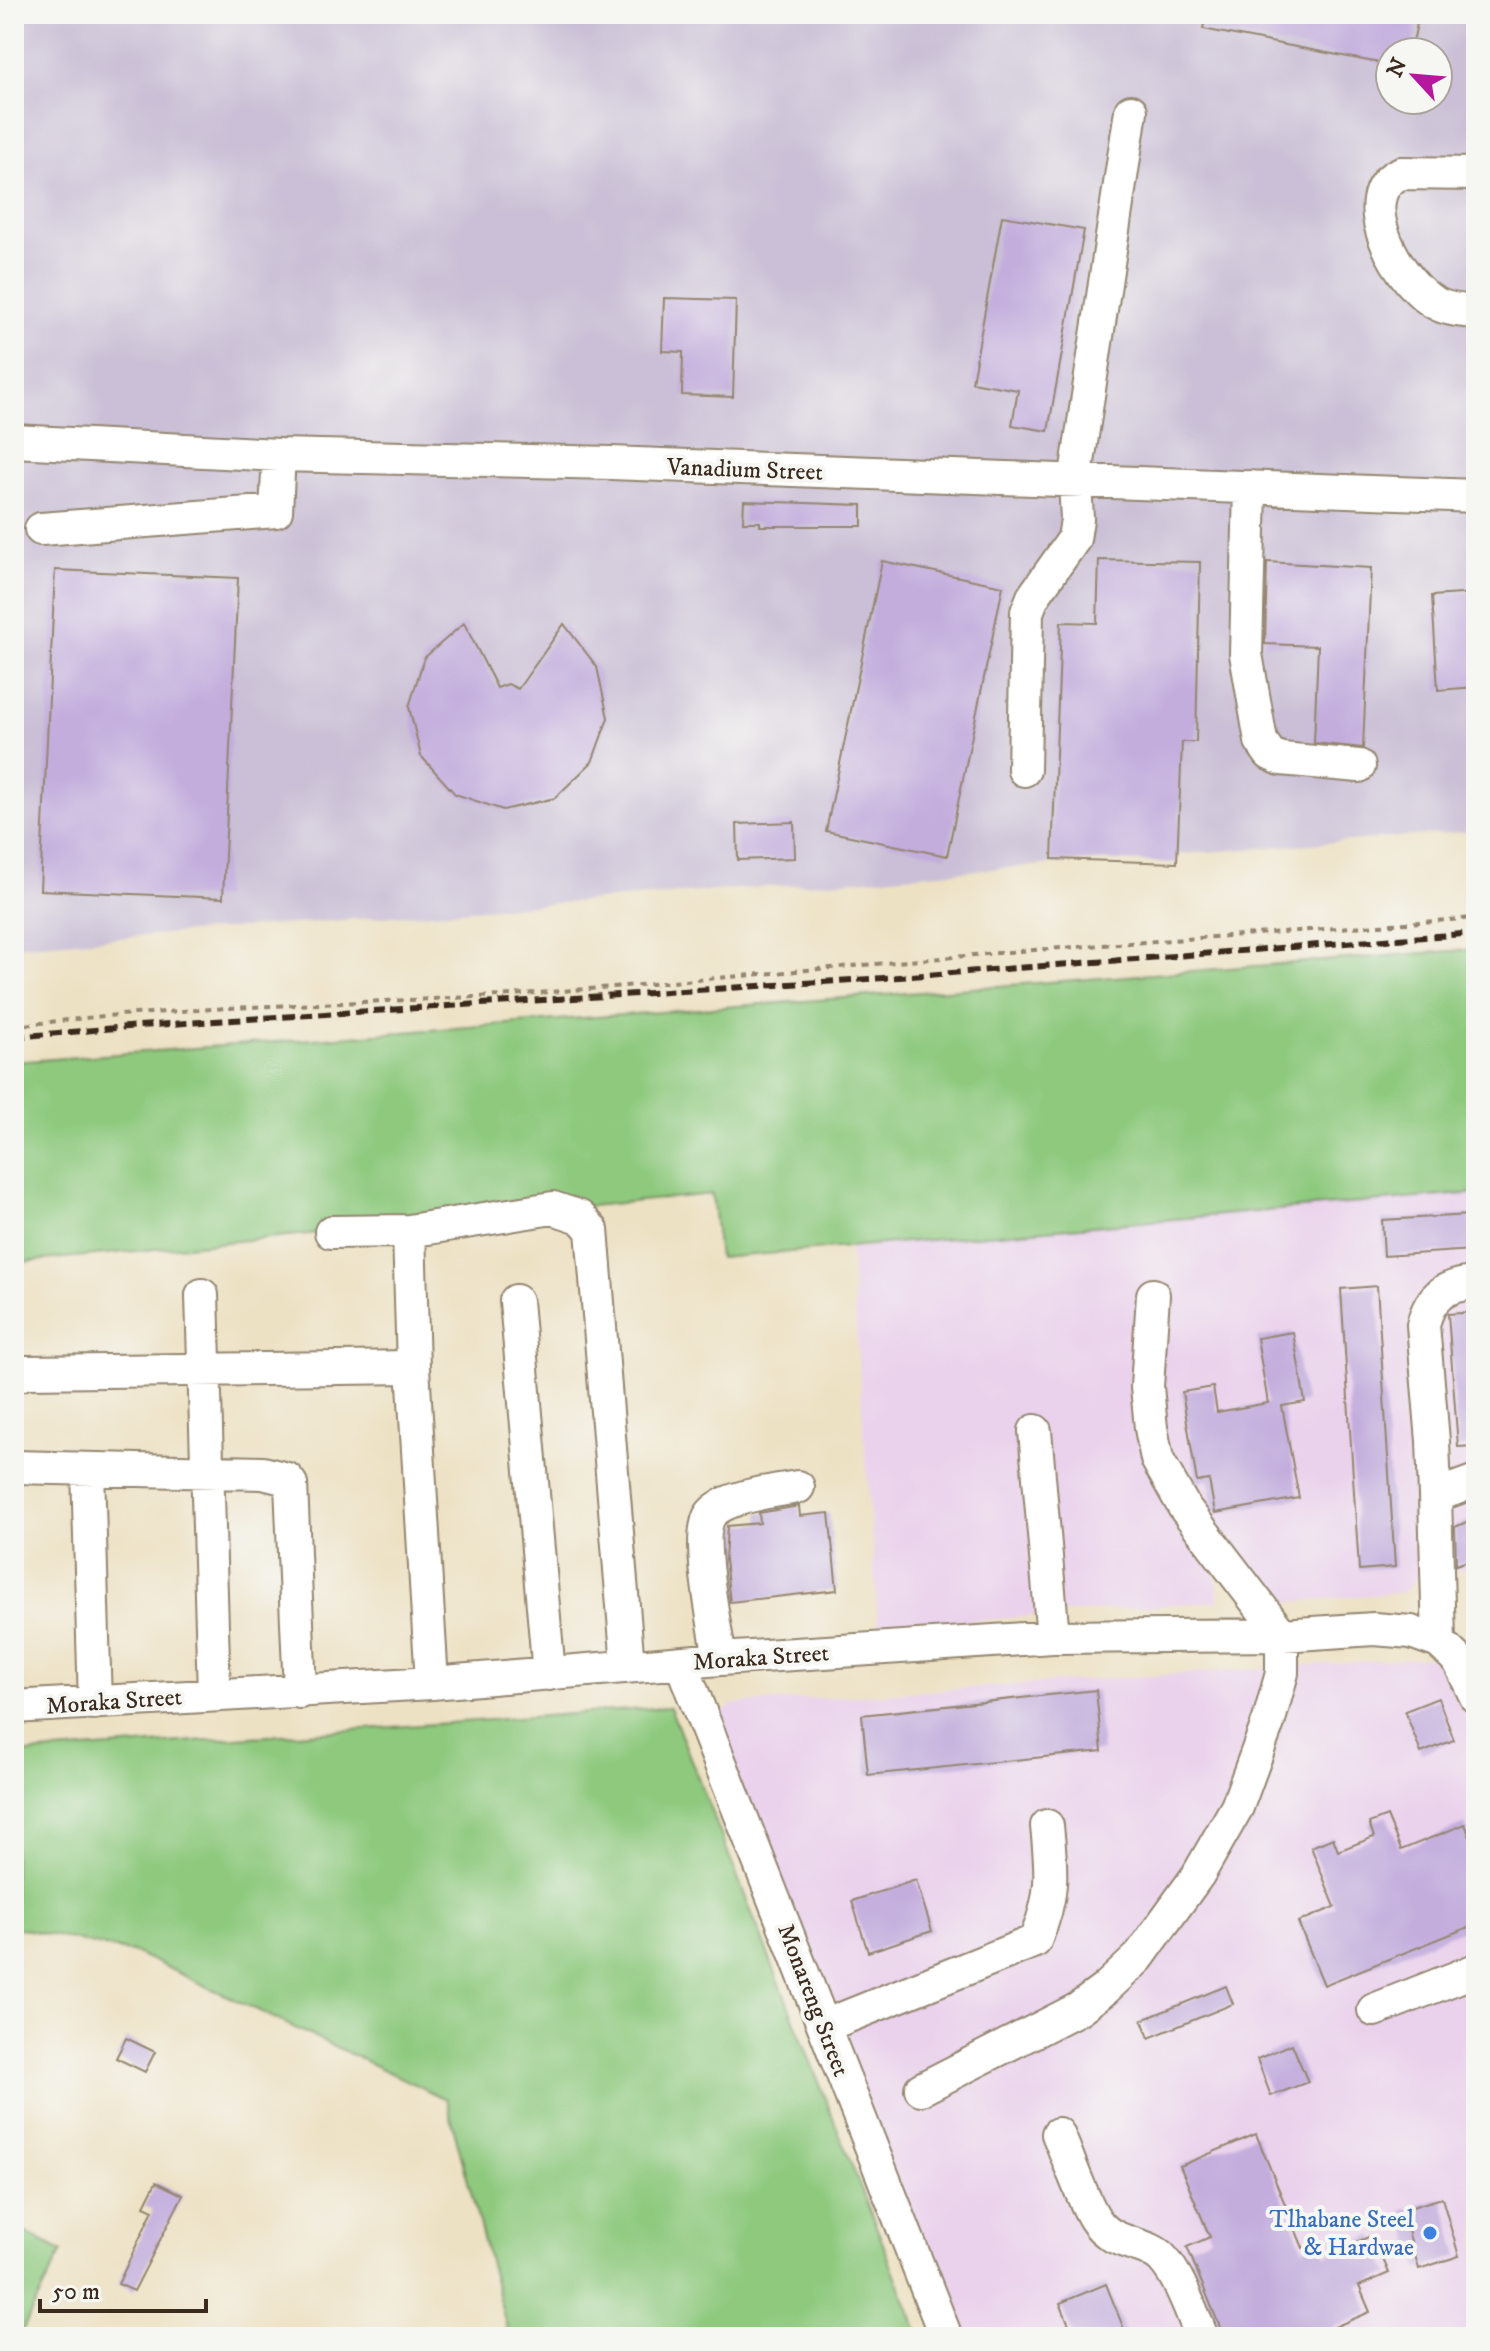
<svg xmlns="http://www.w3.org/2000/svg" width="1490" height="2351" viewBox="0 0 1490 2351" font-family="'IM FELL DW Pica',serif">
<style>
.built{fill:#ead1ec}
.industrial{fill:#cabfd6;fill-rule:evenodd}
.green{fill:#8ec97e;stroke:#647a4e;stroke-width:2}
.building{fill:#c3addd}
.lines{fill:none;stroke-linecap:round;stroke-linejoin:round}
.minor-casing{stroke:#948670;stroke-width:36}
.path{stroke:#948670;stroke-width:4;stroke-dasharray:6 6;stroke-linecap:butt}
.minor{stroke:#fff;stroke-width:32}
.rail{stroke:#3b2a1e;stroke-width:6;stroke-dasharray:12 6;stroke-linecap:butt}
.shop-dot{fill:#3f7fe0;stroke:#f6f6f2;stroke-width:3}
.labels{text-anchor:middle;stroke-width:8;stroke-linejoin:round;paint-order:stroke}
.street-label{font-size:24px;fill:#3b2a1e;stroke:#f6f6f2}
.shop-label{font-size:24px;fill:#366cbe;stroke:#f6f6f2;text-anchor:end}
</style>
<rect width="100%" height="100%" fill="#f6f6f2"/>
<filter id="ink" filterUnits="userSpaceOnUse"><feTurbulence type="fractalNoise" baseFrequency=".0125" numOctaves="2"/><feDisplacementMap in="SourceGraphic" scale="16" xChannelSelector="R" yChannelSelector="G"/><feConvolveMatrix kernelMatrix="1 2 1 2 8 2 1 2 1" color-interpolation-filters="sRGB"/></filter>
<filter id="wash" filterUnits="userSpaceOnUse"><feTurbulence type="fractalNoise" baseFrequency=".006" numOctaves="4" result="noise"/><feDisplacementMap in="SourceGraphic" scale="32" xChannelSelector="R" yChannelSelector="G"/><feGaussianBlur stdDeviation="1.8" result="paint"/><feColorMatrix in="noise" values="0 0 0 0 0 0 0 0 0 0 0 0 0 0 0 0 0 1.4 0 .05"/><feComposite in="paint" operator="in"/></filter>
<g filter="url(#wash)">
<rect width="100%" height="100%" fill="#ede1c3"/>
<path class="built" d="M1476,1193V1565L1458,1571L1421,1573L1405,1592L1281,1603L1243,1567L1215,1571L1219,1601L934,1624V1632L879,1635L850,1248Z
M1429,1657L1446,1668L1476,1741V2337H960L713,1719L734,1704Z"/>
<path class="industrial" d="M14,14H1476V831L14,946ZM1390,52H1438V100H1390Z"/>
<path class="green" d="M1476,949V1193L719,1258L712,1194L14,1263V1062Z
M670,1707L920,2337H494L507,2328L446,2099L136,1953L14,1927V1754Z
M14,2227L62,2251L19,2337H14Z"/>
<g id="blocks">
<path class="building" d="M1206,14H1419L1411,52H1390V65L1203,29Z
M1002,216L1084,230L1048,431L1012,425L1018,390L972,382Z
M664,298L736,300L733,397L682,395L683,352L662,351Z
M744,501L862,505V526H760V522H743Z
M1099,560L1200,562L1196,742H1182L1177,863L1052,859L1061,622L1097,623Z
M882,561L1003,586L947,856L826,831Z
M1267,562L1371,568L1363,748L1314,743L1318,646L1265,644Z
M55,570L238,578L223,898L40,890Z
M1476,593V687L1438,690L1432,596Z
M464,623L497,688L508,684L518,689L564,624L597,667L608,718L592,762L555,798L503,810L455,794L421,756L409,707L424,658Z
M794,822L795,858L738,860L737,824Z
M1470,1215L1472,1250L1384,1256L1382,1220Z
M1377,1286L1395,1567L1359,1570L1341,1289Z
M1476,1312V1446L1458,1447L1448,1314Z
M1293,1332L1305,1402L1282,1406L1299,1498L1215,1513L1209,1480L1197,1482L1182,1392L1213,1387L1217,1412L1268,1403L1257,1338Z
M799,1506L800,1516L829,1513L837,1590L730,1602L725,1560L727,1526L760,1523L759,1513Z
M1476,1518V1558L1456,1565L1455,1527Z
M1096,1690L1102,1751L868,1775L862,1715Z
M1438,1698L1454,1740L1421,1753L1405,1711Z
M1387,1816L1401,1850L1465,1824L1476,1853V1924L1324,1985L1298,1922L1335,1907L1311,1847L1333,1838L1338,1851L1374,1837L1369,1823Z
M916,1880L932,1931L868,1952L852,1901Z
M1226,1986L1233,2004L1149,2038L1142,2020Z
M126,2038L155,2052L145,2072L116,2058Z
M1292,2044L1308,2082L1271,2096L1257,2059Z
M1256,2134L1303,2248L1320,2241L1326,2255L1373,2235L1389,2273L1359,2286L1370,2312L1311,2337H1224L1187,2247L1210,2237L1180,2166Z
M156,2182L183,2195L134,2291L118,2284L153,2210L144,2206Z
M1442,2198L1459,2256L1419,2269L1402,2210Z
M1106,2284L1127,2337H1074L1060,2303Z"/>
</g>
</g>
<g filter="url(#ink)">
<use href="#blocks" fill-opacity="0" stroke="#948670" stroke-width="2"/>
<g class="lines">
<g class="minor-casing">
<path id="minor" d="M1476,174L1401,173C1347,195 1402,289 1439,305C1450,310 1464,311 1476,312
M14,441L279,455L611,463L1476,496
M1250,487L1246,654L1261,741L1270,754L1281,759L1359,766
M41,529L276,511L279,455
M1024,770L1027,612L1033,597L1074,539L1077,519L1075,482L1131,111
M409,1231L413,1367L432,1683
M331,1232L409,1231L553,1208L580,1217L592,1230L628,1666
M1476,1283C1446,1285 1430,1295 1423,1325L1433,1441L1435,1496L1476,1481
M202,1295L214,1694
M516,1301L549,1674
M14,1377L27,1372L413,1367
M1035,1431L1053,1637
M14,1467L263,1473L287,1479L291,1484L300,1692
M88,1470L95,1703
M1435,1496L1439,1642
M720,1659C716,1631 695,1534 711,1514C725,1496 776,1491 798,1487
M681,1663L946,2337
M14,1707L432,1683L720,1659L1053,1637L1282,1635L1374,1629L1411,1632L1439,1642L1459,1661L1476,1697
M1374,2010L1476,1970
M824,2026L1035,1941C1054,1896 1052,1873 1047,1826
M921,2089L1078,2009L1105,1989L1138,1958L1198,1875L1237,1807L1269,1720L1282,1673V1635L1184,1507L1157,1459L1151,1428L1147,1387L1153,1295
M1058,2134C1069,2159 1081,2197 1095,2219C1113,2248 1147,2240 1163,2259C1180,2277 1192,2314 1202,2337"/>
</g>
<path class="path" d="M14,1026L104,1016L228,1008L498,996L651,984L1020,951L1476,918"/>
<use href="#minor" class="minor"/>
<path class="rail" d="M14,1037L139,1026L899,977L1476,933"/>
</g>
</g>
<circle class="shop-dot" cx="1430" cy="2233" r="8"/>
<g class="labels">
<g class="street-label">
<text transform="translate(745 469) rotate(2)" y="8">Vanadium Street</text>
<text transform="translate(761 1657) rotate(-4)" y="8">Moraka Street</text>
<text transform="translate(114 1701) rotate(-4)" y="8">Moraka Street</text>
<text transform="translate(814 2000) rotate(69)" y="8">Monareng Street</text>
</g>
<g class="shop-label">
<text x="1414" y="2227">Tlhabane Steel<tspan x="1414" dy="28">&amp; Hardwae</tspan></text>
</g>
</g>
<rect width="1490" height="2351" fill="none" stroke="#f6f6f2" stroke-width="48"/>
<g transform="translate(1414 76) rotate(296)"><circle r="38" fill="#f6f6f2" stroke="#aba49d" stroke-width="2"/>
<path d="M0-6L14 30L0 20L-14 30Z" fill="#b5179e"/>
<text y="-12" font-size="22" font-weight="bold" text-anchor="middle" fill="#3b2a1e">N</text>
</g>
<path d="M40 2299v12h166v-12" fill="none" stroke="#3b2a1e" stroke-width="4"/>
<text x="52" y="2299" font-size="24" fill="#3b2a1e" stroke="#f6f6f2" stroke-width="6" paint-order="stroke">50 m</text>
</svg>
